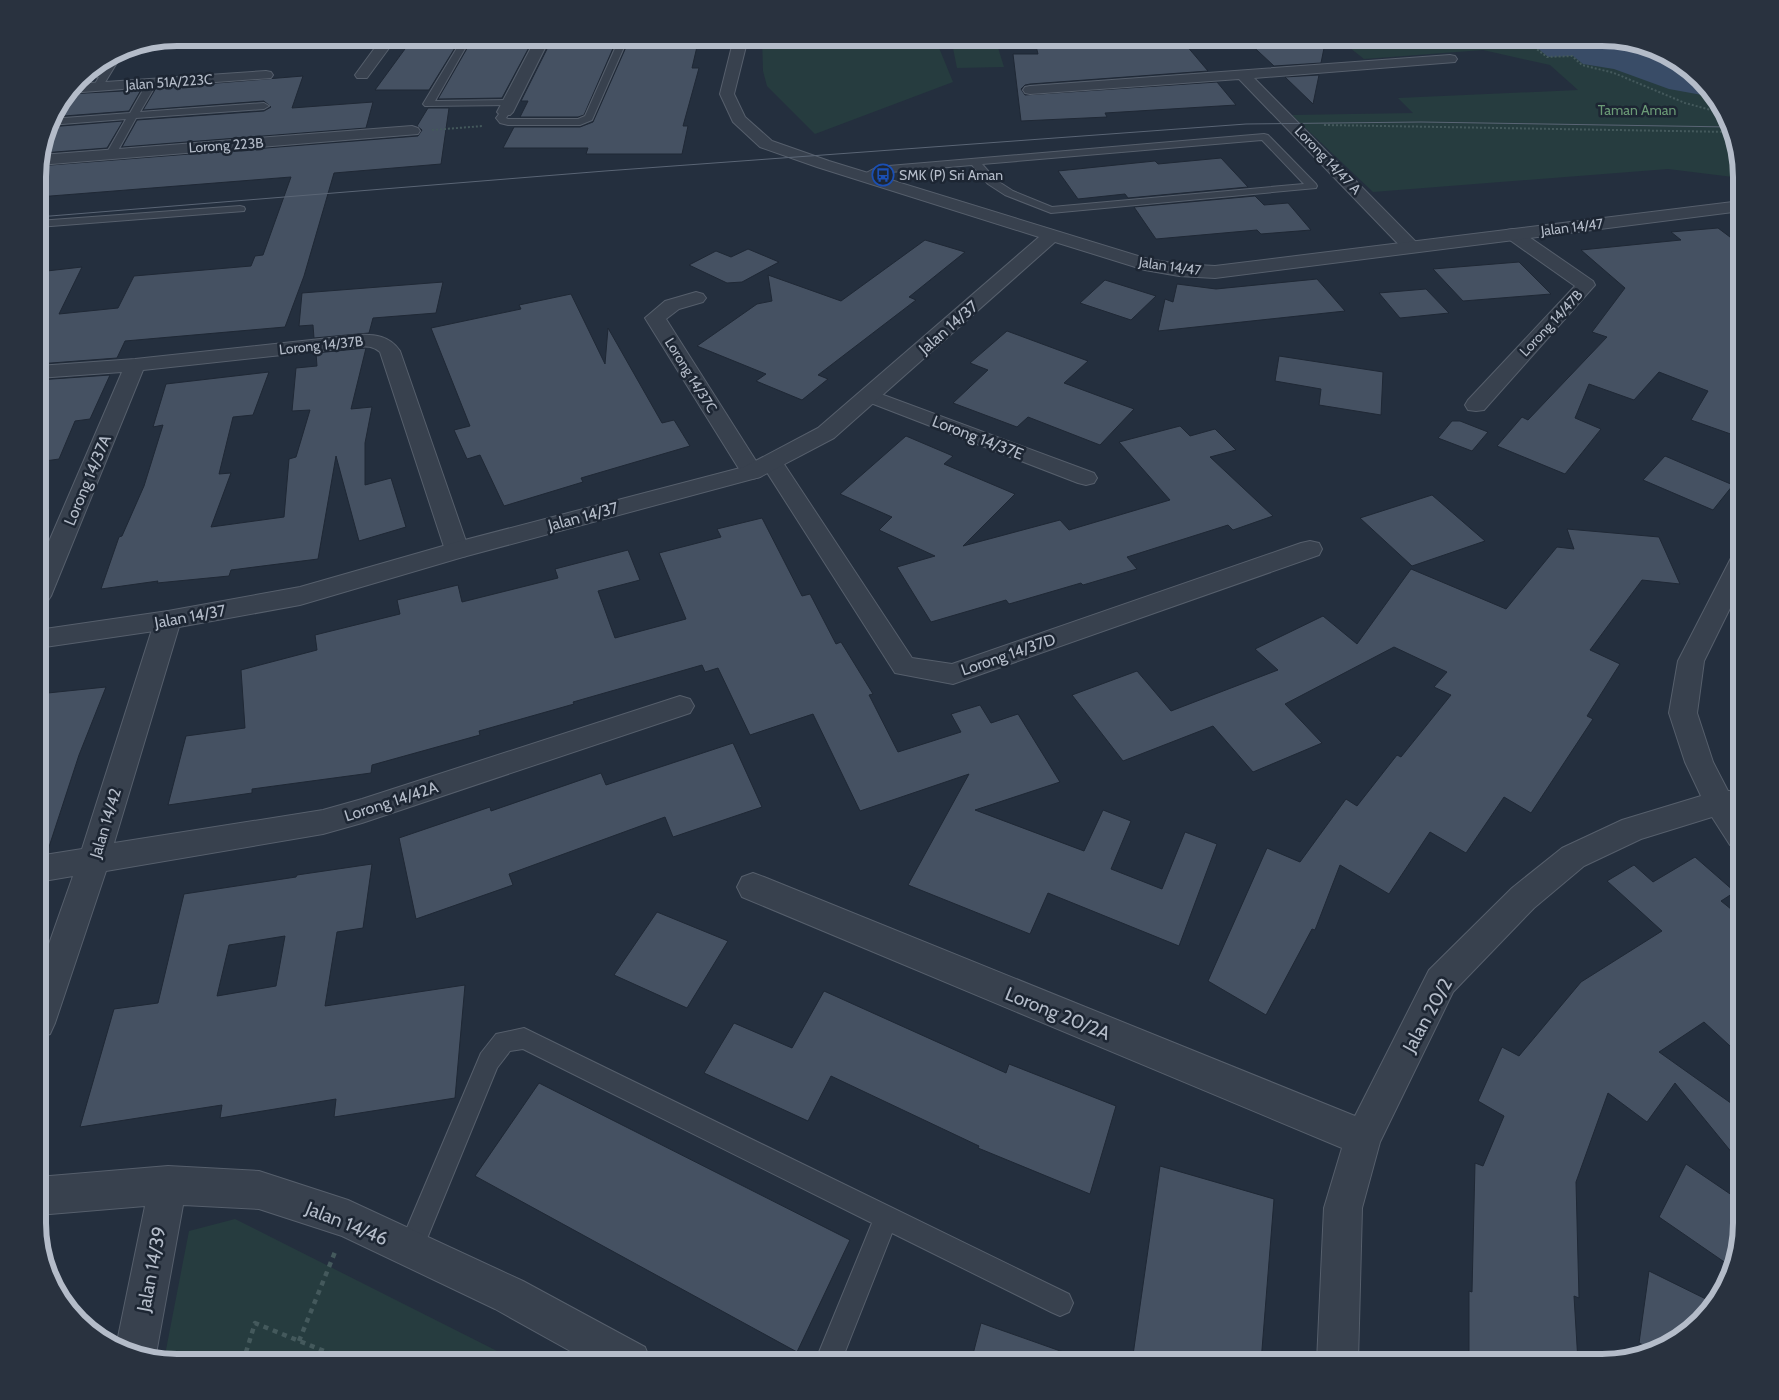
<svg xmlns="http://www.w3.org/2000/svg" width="1779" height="1400" viewBox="0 0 1779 1400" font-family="Cabin,sans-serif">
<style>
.green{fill:#263c3f}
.water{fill:#394c67}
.building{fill:#455162;stroke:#1f2835;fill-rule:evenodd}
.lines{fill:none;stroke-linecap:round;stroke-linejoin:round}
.service-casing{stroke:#565f6c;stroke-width:2}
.minor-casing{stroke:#565f6c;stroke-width:2}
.tertiary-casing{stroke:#565f6c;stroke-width:2}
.path-far1{stroke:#44595c;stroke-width:2;stroke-dasharray:2 2;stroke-linecap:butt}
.path{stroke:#44595c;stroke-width:4.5;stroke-dasharray:5 5;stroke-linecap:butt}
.service{fill:#38414e;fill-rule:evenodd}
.minor{fill:#38414e;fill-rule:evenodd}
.tertiary{fill:#38414e;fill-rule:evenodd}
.tram{stroke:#5a6575;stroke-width:1}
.labels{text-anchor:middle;stroke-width:5;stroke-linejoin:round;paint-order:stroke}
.far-street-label{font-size:14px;fill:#b4bcc9;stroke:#1d2633}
.far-park-label{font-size:14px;fill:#6b9a76;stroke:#1d2633}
.far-poi-label{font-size:14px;fill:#b4bcc9;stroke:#1d2633;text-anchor:start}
.street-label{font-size:16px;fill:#b4bcc9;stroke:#1d2633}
.near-street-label{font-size:19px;fill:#b4bcc9;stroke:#1d2633}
.rim{fill:none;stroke:#b4bcc9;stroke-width:6}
</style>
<rect width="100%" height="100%" fill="#242f3e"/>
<path class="green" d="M762,38H935L953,82L815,134L767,86L763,71Z
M951,38H995L1004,67L957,68Z
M1350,38H1602L1647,45L1694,72L1727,116L1741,178L1668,169L1373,192L1292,115L1413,113L1398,98L1578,90L1550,65L1483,50L1364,59L1345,44Z
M235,1219L519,1362H177L164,1360L189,1231Z"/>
<path class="water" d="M1502,38H1602L1647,45L1694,72L1713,97L1669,89L1614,69L1583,64L1573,56L1548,57L1535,46L1514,47Z"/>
<path class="building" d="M413,38H461L429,90H375Z
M473,38H534L502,98L438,99Z
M630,38H699L692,68H699L683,126H688L682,154H586L588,148H503L514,127H580L593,122Z
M1034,38H1180L1208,71L1030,84L1025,85L1021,89L1025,95L1217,82L1236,105L1105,113L1107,117L1021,121L1013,54H1038Z
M1244,38H1326L1321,63L1274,66Z
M614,46L584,115L578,117H520L528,101H521L548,47Z
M1319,75L1313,104L1285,77Z
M303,76L292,108L373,102L366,128L122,147L137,120L264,111L271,107L264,101L143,110L156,88Z
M141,90L129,111L51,117L68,94Z
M428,108H449L441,164L334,173L304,276L285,327L125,341L117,358L38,364V272L82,267L59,314L118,308L134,276L251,266L255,256L263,255L291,177L38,197V166L418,136L422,130L417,126Z
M123,121L107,148L42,153L49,127Z
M1221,158L1248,187L1128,198L1125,194L1078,199L1058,171L1155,161L1158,164Z
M1255,196L1264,205L1288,203L1311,230L1261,234L1257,230L1156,239L1134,207Z
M1718,228L1742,246V438L1691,420L1708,391L1659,372L1634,400L1589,384L1575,418L1601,429L1565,474L1497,446L1522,417L1528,420L1607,337L1592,332L1625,288L1581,250L1681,240L1671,232Z
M925,240L965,252L909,297L916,300L818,375L828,379L802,400L756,381L766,374L697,346L757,304L772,301L768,275L841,301Z
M748,249L779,262L742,282L727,283L689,265L716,251L731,257Z
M1519,262L1551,294L1463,301L1433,269Z
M1317,279L1345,311L1158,331L1165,299L1173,302L1177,284L1216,289Z
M1105,280L1156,296L1131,320L1080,303Z
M443,282L436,313L373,318L369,333L314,338L313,325L299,326L302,293Z
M1426,289L1449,313L1400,318L1379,293Z
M571,294L605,364L608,328L662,423L674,420L690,446L581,478L583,482L504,506L480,455L467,459L454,430L470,426L431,328L521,309L519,305Z
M1007,331L1088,361L1064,383L1134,409L1100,445L1028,417L1017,427L953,403L988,370L970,363Z
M366,348L351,409L372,407L365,443V485L391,478L406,527L359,541L336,456L318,559L231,570L229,576L157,583L158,581L101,589L119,537L122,536L144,486L163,425L153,427L166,384L269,372L253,415L233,417L219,474L231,473L211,527L284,517L289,459L296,457L310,410L292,411L296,368L317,366L316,353Z
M1279,356L1383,372L1381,415L1319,405L1321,389L1275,381Z
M110,375L90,419L75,421L59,459L38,462V380Z
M1452,421H1460L1488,432L1472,451L1438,438Z
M1180,426L1190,436L1215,429L1236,450L1210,457L1273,516L1233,530L1228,525L1127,557L1137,569L1083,585L1081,583L1009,604L1006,600L931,622L897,567L935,556L879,530L892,517L840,494L906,436L953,456L944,464L1015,494L963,546L1060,520L1069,530L1170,500L1119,442Z
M1665,456L1733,485L1713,510L1643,480Z
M1432,495L1485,541L1412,566L1360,518Z
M762,518L802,596L810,594L836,644L841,642L873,694L869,695L898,752L961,732L951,714L980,705L991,723L1018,714L1060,782L975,810L1084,851L1103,810L1131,821L1111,869L1162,889L1185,832L1217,844L1179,946L1048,893L1030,934L908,885L969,774L860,811L813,714L750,735L718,668L705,672L702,665L573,702L574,704L479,731L480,735L372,765L371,773L252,789V793L168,805L186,736L245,728L241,670L317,650L315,635L400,614L397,600L458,585L462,602L558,578L555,569L628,550L640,580L598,591L615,638L686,619L659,553L721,537L717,529Z
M1567,529L1659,537L1680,584L1642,580L1590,650L1620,664L1587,716L1593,719L1531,813L1504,797L1466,853L1430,832L1389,894L1340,865L1315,930L1312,929L1266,1015L1208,981L1267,848L1300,862L1346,799L1357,806L1397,755L1401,757L1451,695L1434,687L1447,672L1394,647L1285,704L1322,743L1253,772L1213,726L1123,761L1072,695L1137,671L1171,711L1278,670L1255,649L1323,616L1357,644L1411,569L1506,609L1557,547L1574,549Z
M106,687L79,755L47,853L38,854V694Z
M733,743L762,807L673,837L665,817L509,874L513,885L416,919L399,838L490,807L491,811L601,773L606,785Z
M1695,857L1735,892L1721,901L1742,918V1057L1704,1022L1659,1052L1742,1111V1165L1675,1083L1647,1122L1608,1093L1576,1182L1579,1298L1574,1296L1578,1362H1469V1291L1472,1292L1475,1163L1483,1166L1504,1116L1478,1101L1502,1047L1519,1056L1581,982L1662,931L1607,881L1634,865L1653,882Z
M372,864L363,928L337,932L325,1006L465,985L455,1098L334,1117L336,1099L220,1118L222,1105L80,1127L114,1009L158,1003L184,894L296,877L297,875ZM285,936L276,986L217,996L229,945Z
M657,912L728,941L687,1008L614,975Z
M824,991L1006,1073L1009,1064L1116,1106L1090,1194L978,1148L979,1146L831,1076L808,1121L704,1073L734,1023L792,1048Z
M539,1083L850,1240L797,1352L475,1176Z
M1686,1164L1742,1202V1223L1733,1268L1659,1217Z
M1160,1166L1274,1199L1261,1362H1132Z
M1649,1271L1714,1303L1707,1315L1663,1348L1654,1350L1639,1343Z
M981,1323L1083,1359V1362H971Z"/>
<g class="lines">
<g class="service-casing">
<path id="service" d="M463,38H471L435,101L509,100L514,103L512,105L425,106L423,104Z
M628,38L592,120L580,125H508L500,123L496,118L502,110L505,109L510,112L506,118L508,119H578L585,116L617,44L541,45L538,44V40Z
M122,49L124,51L101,89H95L93,87L99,77L80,78L84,73L103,71L113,55Z
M152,80L157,83L140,112L264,103L269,106L264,109L136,118L116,154L111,157L106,154L126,119L49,125L51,119L130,113L147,83Z
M1264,134L1268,135L1316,184L1317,186L1316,188L1051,213L1005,195L988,184L972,165L879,173L864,180L859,177L877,167ZM1262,140L1304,184L1052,207L1013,191L996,180L982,164Z
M240,206L244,207L245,209L244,211L38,227V221Z
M524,1028L1069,1294L1073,1303L1069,1312L1060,1316L1051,1312L892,1233L841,1362H815L872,1223L523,1049L510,1051L497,1068L419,1258L410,1261L401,1258L398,1249L481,1053L496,1034Z"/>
</g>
<g class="minor-casing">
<path id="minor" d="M382,38H401L392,44L367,78H357L355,75Z
M536,38H550L513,112L510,115H500L497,112Z
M1450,55L1455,56L1457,59L1455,62L1254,78L1417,243L1420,247L1417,251L1411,252L1405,251L1239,79L1030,94L1025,93L1023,90L1025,87L1030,86Z
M266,71L271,72L273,75L271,78L69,93L76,84Z
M412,126L418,128L420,131L418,134L39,165L41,155Z
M1513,229L1519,230L1593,281L1595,285L1484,410L1476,411L1468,410L1465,405L1468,400L1575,286L1507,238L1504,234L1507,230Z
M696,292L703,294L706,298L703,302L679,309L666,319L763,472L760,477L752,479L744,477L645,318L665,301Z
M357,335C375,334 390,336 400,351L469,550L466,556L457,558L448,556L445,550L380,352C373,346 367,346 357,347L143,370L51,596L47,602L38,605V567L122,372L38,378V366L135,359Z
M870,390L1094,473L1097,478L1094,483L1086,485L1078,483L863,400L859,396L863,392Z
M772,456L780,458L912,658L952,664L1301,543L1310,541L1319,543L1322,549L1319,555L953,684L895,673L761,463L764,458Z
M1741,554V586L1704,661L1697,713L1713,762L1728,791H1741V848L1730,845L1712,817L1641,839L1584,866L1534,908L1453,992L1380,1142L1362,1208L1358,1362H1317L1324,1208L1342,1148L742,897L737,887L742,877L753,873L764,877L1355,1116L1429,970L1512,888L1562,848L1622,820L1701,796L1685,762L1669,713L1678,661L1729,562L1732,556Z
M168,611L177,614L181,620L114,843L323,810L362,799L680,696L690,699L694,706L690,713L362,823L323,834L106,871L55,1023L50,1034L38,1039V975L73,876L38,882V856L82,849L155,620L159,614Z
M168,1166L259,1171L348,1200L523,1281L645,1347L651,1362H590L495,1309L342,1236L259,1209L183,1205L156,1354L154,1358L124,1352L116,1347L145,1206L38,1215V1177Z"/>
</g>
<g class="tertiary-casing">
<path id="tertiary" d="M734,38H748L734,94L745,117L772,141L829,161L1148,259L1179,264L1215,266L1741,201V211L1215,278L1179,276L1145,270L1055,242L834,438L760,477L463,557L300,605L168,629L38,648V630L168,611L300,587L457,542L744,467L818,428L1039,237L817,167L760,147L733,122L720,94Z"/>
</g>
<path class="path-far1" d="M1501,38L1513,47H1534L1547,57L1572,56L1582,65L1614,73L1685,103L1726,114
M1375,43L1388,38
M1324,125L1731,132
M432,130L483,126"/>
<path class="path" d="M299,1341L335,1252
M243,1362L255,1323L351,1362"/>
<use href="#service" class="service"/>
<use href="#minor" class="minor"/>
<use href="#tertiary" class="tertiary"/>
<path class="tram" d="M38,217L605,171L1246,124L1421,122L1730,127"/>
</g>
<defs>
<g id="bus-ring" transform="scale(1.125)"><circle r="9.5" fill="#1d2633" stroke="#1a4fb4" stroke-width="1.5"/><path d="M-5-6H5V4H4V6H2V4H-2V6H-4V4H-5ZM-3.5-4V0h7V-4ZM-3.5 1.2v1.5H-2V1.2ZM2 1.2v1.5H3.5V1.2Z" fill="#1a4fb4"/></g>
</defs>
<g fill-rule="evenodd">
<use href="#bus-ring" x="883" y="175"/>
</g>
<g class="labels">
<g class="far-street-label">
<text transform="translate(169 82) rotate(-4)" y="5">Jalan 51A/223C</text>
<text transform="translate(226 145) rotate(-4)" y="5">Lorong 223B</text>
<text transform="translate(1328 160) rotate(46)" y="5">Lorong 14/47 A</text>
<text transform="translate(1572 227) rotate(-7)" y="5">Jalan 14/47</text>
<text transform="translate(1170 266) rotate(8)" y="5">Jalan 14/47</text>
<text transform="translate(1551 323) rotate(-47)" y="5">Lorong 14/47B</text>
<text transform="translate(321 345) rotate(-6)" y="5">Lorong 14/37B</text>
<text transform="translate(691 375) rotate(58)" y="5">Lorong 14/37C</text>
</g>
<g class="far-park-label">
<text x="1637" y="115">Taman Aman</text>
</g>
<g class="far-poi-label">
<text x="899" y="180">SMK (P) Sri Aman</text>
</g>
<g class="street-label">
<text transform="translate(948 327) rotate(-41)" y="6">Jalan 14/37</text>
<text transform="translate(978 437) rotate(21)" y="6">Lorong 14/37E</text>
<text transform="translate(87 480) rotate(-67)" y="6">Lorong 14/37A</text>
<text transform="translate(583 516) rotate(-15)" y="6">Jalan 14/37</text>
<text transform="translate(190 616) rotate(-10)" y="6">Jalan 14/37</text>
<text transform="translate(1008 654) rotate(-19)" y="6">Lorong 14/37D</text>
<text transform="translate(391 801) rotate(-18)" y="6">Lorong 14/42A</text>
<text transform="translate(105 823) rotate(-73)" y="6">Jalan 14/42</text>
</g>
<g class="near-street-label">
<text transform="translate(1058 1013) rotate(22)" y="7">Lorong 20/2A</text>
<text transform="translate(1427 1015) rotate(-61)" y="7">Jalan 20/2</text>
<text transform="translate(347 1223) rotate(22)" y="7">Jalan 14/46</text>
<text transform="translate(151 1269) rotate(-79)" y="7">Jalan 14/39</text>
</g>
</g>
<path d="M0 0H1779V1400H0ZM177 46H1602A131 131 0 0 1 1733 177V1223A131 131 0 0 1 1602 1354H177A131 131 0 0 1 46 1223V177A131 131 0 0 1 177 46Z" fill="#29323f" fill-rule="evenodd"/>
<path class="rim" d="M177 46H1602A131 131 0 0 1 1733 177V1223A131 131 0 0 1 1602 1354H177A131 131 0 0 1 46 1223V177A131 131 0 0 1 177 46Z"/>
</svg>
